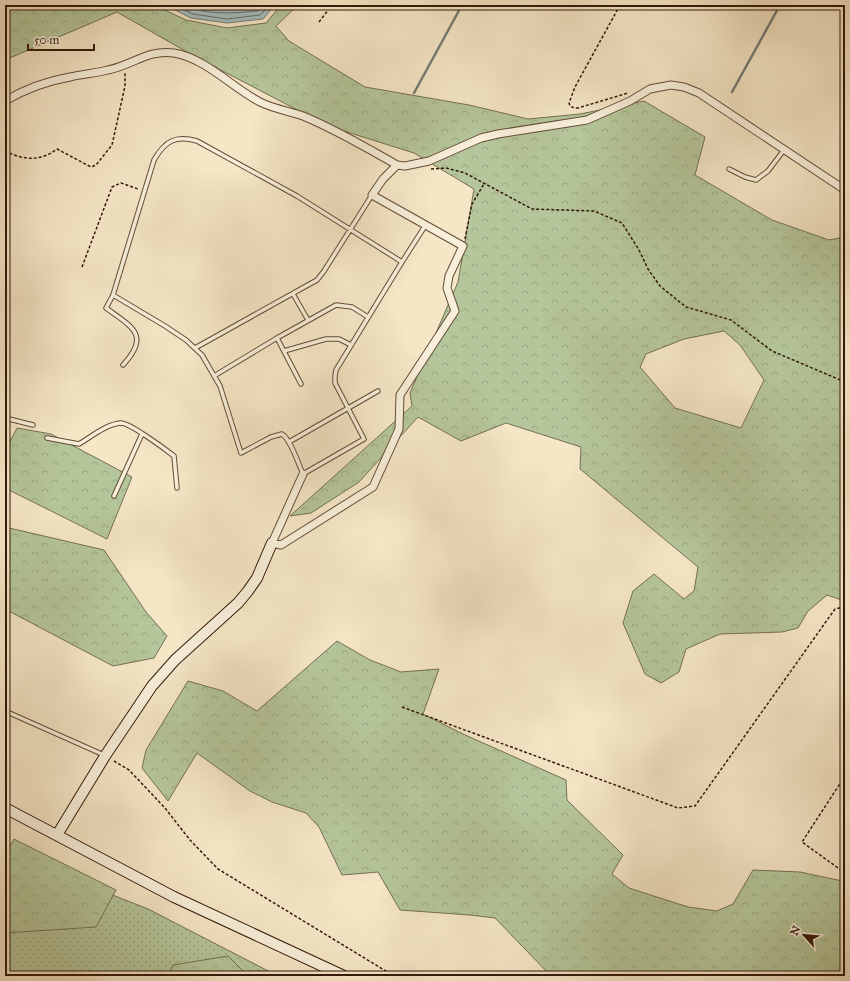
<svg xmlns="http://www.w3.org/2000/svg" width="850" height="981" viewBox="0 0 850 981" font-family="'IM FELL Great Primer',serif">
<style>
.grass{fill:url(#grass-dots);stroke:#747052}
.forest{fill:url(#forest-crowns);stroke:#747052;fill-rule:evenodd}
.water{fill:#a1bdbf;stroke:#757b76}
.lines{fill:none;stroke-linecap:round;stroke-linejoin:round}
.shore{stroke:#6a6b64;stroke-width:1}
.stream{stroke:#757b76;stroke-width:2.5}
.lane-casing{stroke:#634c38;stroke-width:5.5}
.street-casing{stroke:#634c38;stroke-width:9}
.secondary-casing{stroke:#321909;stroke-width:12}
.path{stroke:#321909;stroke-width:1.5;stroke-dasharray:3 2;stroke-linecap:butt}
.lane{stroke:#f8efda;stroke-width:3.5}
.street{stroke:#f8efda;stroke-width:7}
.secondary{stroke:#f8efda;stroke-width:10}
</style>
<defs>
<pattern id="grass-dots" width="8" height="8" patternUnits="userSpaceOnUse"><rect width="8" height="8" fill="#b5c69a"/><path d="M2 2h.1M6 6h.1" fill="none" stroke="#9caa83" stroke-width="1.8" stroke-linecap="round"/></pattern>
<pattern id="forest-crowns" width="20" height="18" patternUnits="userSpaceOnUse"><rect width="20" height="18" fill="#b5c69a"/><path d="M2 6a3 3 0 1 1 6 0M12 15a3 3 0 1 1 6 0" fill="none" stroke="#9caa83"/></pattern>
</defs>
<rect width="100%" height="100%" fill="#f5e6c6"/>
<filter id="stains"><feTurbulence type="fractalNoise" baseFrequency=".005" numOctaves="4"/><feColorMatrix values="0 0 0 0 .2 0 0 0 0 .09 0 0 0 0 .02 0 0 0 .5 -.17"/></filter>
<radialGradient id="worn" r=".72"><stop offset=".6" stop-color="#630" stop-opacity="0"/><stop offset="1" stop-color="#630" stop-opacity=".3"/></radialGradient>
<path class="grass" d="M11,845L49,870L148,909L278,976H5V849Z"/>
<path class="forest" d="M5,5H154L186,20L227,28L266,23L281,5H298L276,26L289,41L365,87L469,105L528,119L580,114L644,101L705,137L695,175L772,220L829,240L845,237V601L827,595L808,611L798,628L782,632L720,634L686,649L679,672L661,683L645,674L623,623L633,591L654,574L684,599L694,591L698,567L580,469L581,447L506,423L461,441L418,417L359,482L311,513L290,516L412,406L410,393L458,282L474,189L414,153L328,126L194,56L117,12L5,60ZM724,331L740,345L764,380L741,428L675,408L640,367L646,354L684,339Z
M17,428L51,434L132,477L107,539L5,488V451Z
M5,527L104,550L146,612L167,636L154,658L113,666L5,609Z
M337,641L370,660L401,672L439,669L423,714L463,734L566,780L567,800L623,855L612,874L629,888L688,907L717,911L733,904L753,870L800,872L842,881L845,883V976H551L495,918L470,915L400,910L378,872L342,875L319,827L306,813L272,802L250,791L197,753L168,801L142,768L146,750L188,681L223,691L257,711Z
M14,839L116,890L96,927L5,933V855Z
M228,956L248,976H168L173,965Z"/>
<path class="water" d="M165,5H275L263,19L227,23L191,18Z"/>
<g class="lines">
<path class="shore" d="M174,5L193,14L227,19L260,15L270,5
M186,5C208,16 234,13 258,11L263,5
M207,5L228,8L255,5"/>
<path class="stream" d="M732,92L780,5
M414,93L462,5"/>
<g class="lane-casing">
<path id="lane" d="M729,169L745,177L756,180L768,171L784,150
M402,262L425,226
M293,294L308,320
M113,295L165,326L186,340L202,355L220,386L241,453L271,437L282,434C291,440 298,463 303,474L364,439L335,383V376L336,370L402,262L297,196L197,141C175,135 165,141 154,160L113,295L106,308C132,327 151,335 123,365
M277,338L301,384
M195,348L317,280L324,271L372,195
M284,351L326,339H339L351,345
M214,376L277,338L336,305L352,307L368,317
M5,418L33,425
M47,438L79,444C91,437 106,424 121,423C130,423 165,449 174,456L177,488
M289,442L378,391
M114,496L142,434
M5,711L104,755"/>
</g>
<g class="street-casing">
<path id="street" d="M5,101C25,89 47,81 70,77C83,74 96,73 108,70C133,65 148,49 174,53C205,58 233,88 260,102C274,109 289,111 303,116C335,129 367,148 397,165L405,166L429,161L481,138L498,134L587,120L630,101L650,89L671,85L684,87L699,93L845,190
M303,474L272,543L281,545L373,487L399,429L400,395L455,311L447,288L449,276L463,246L372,195L383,179L397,165"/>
</g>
<g class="secondary-casing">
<path id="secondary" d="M5,808L174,897L344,976
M57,835L105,756L152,686L175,660L238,603L248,591L257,578L272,543"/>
</g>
<path class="path" d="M620,5L575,87L569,103C570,107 573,108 578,108L628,93
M319,22L332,5
M5,151C23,160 40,162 57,149L91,167L96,165L112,145L125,86V72
M431,169L446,168L465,173L532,209L594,211L622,223L639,250L648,269L660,286L686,307L731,320L772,351L845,382
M465,239L472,204L484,184
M82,267L112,187L121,183L138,189
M402,707L678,808L695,806L835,609L843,607L845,609
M114,761L129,770L165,808L190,840L218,869L394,976
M845,776L802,842L845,873"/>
<use href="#lane" class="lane"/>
<use href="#street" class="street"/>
<use href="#secondary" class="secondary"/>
</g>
<rect width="850" height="981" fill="none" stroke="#f5e6c6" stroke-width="20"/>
<rect x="6" y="6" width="838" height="969" fill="none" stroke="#321909" stroke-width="2"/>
<rect x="10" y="10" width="830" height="961" fill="none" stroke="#321909"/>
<g transform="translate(804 935) rotate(297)" stroke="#f8efda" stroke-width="3" paint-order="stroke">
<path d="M0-3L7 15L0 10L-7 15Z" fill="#321909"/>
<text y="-6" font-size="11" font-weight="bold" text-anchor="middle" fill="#321909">N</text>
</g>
<path d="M28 44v6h66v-6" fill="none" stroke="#321909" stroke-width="2"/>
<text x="34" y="44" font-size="12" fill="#321909" stroke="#f8efda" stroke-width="3" paint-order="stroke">50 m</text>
<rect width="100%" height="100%" filter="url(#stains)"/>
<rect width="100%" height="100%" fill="url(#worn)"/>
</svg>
